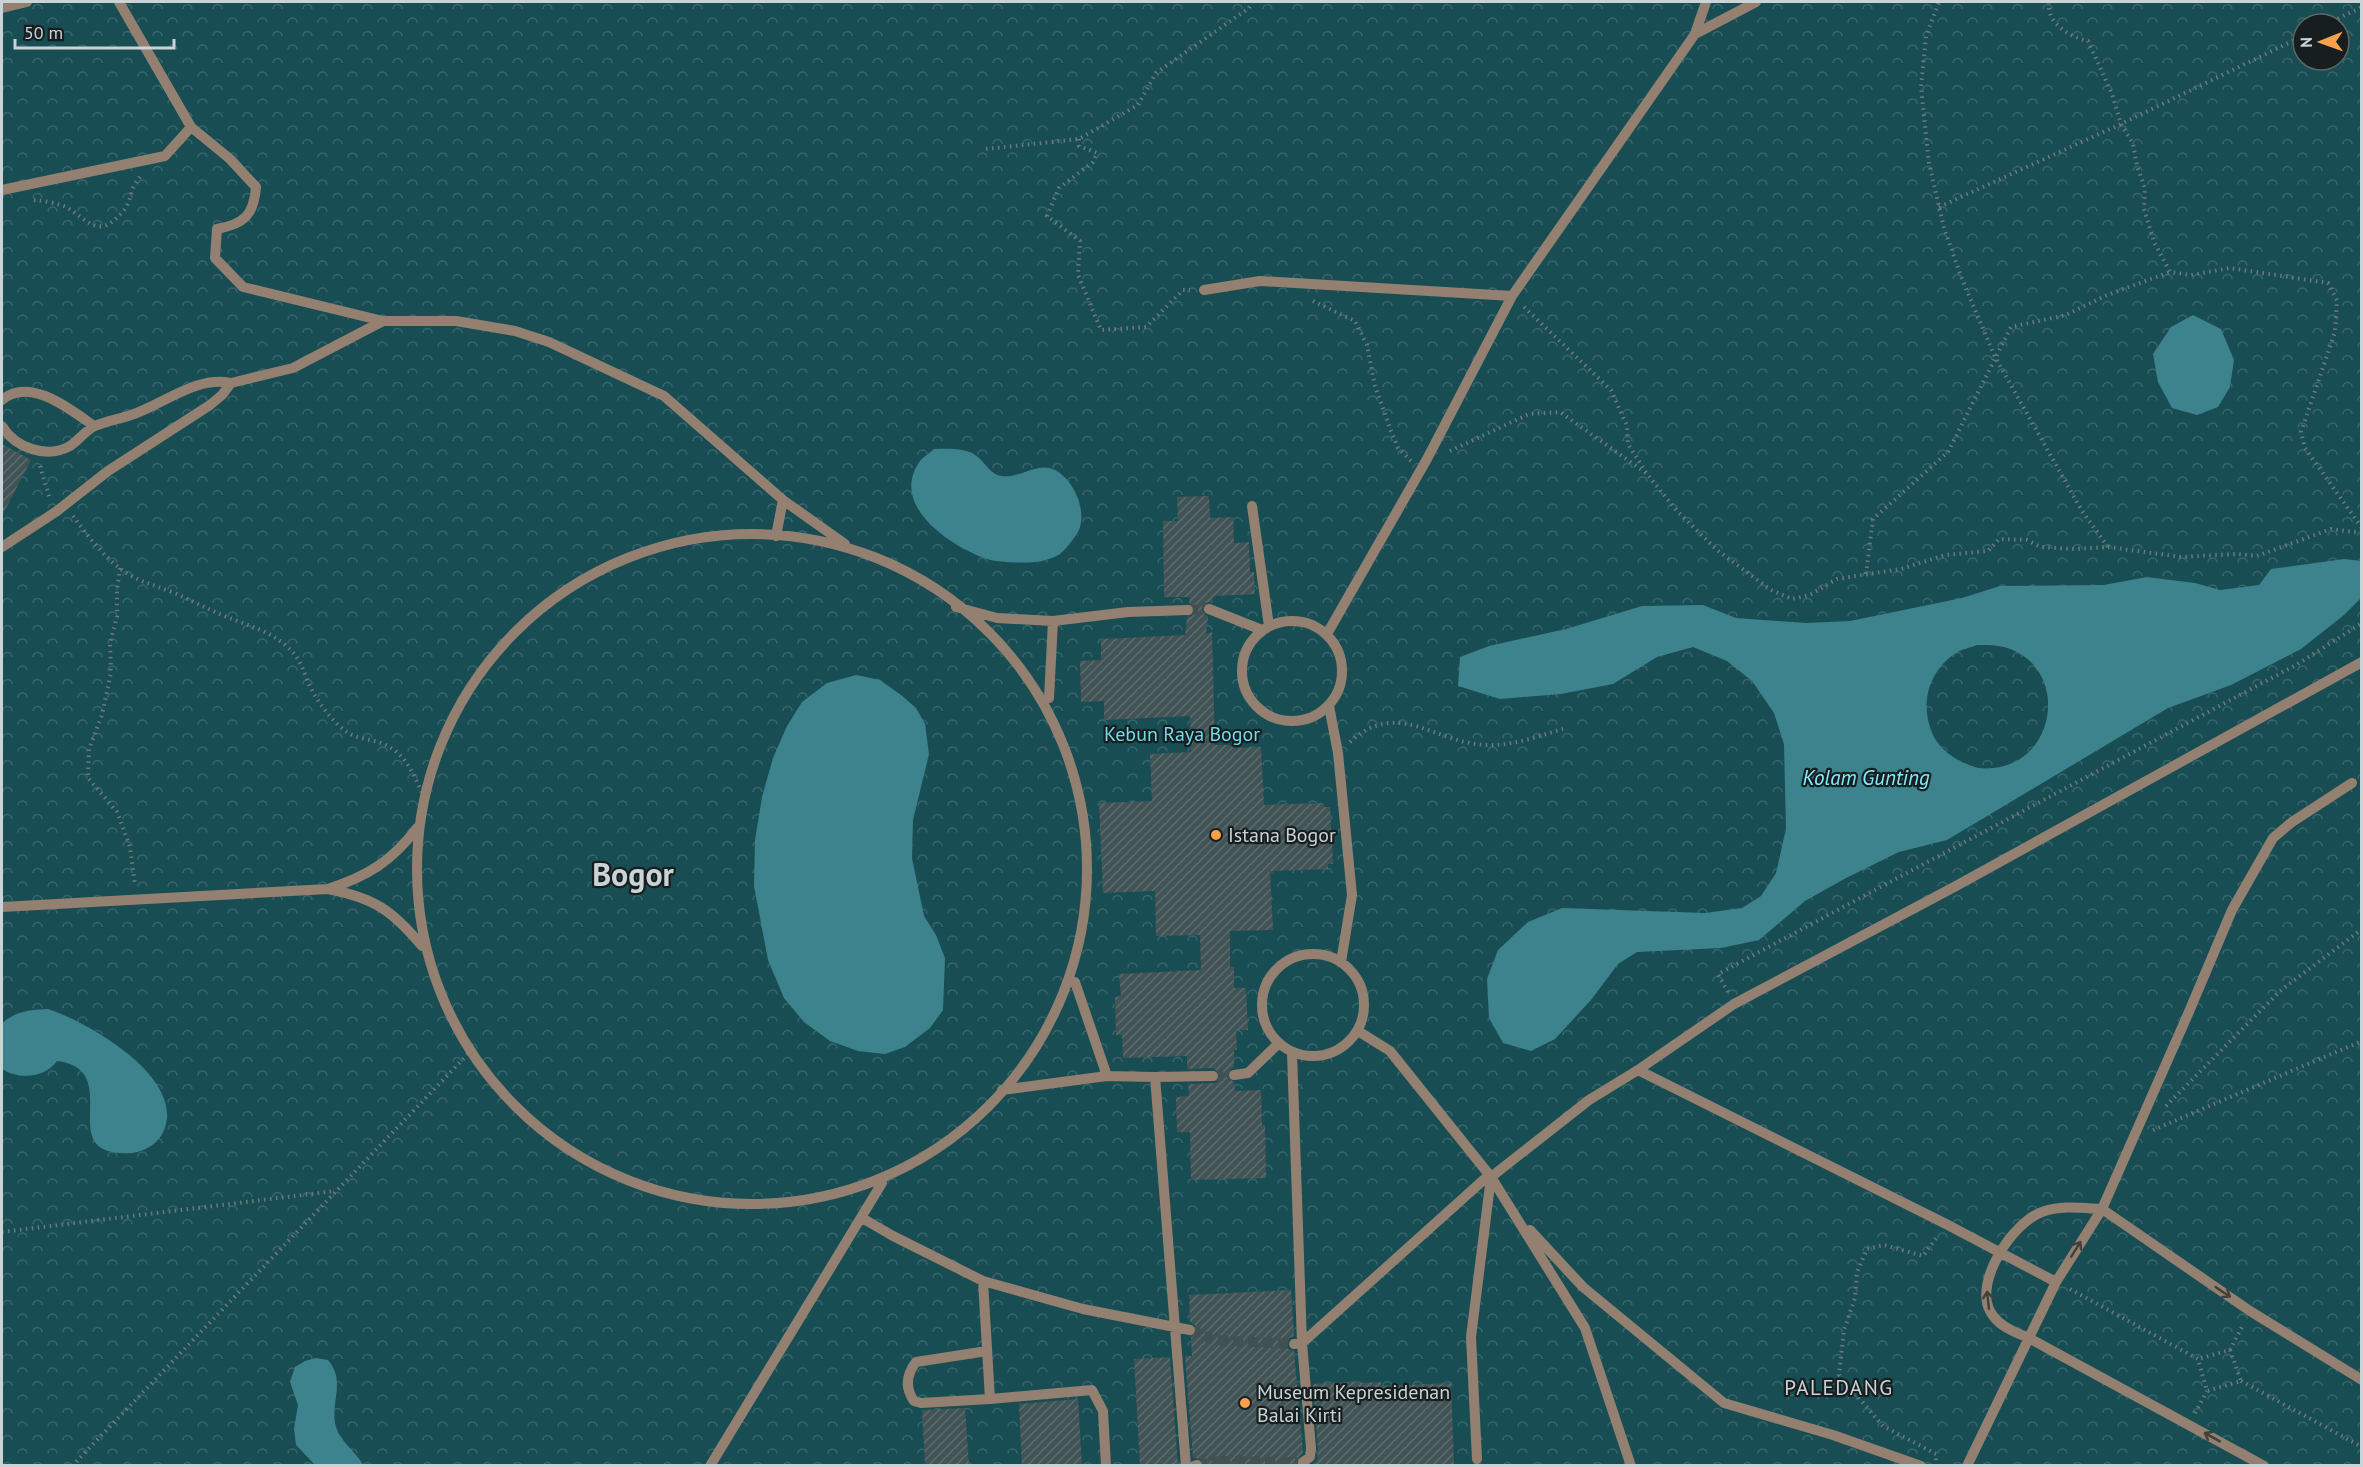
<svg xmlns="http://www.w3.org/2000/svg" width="2363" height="1467" viewBox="0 0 2363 1467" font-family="'PT Sans',sans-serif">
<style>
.forest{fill:url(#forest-crowns);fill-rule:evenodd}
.water{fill:#3d838d;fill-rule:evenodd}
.building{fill:url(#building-hatch)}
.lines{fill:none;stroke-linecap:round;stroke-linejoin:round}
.minor-tunnel{stroke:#415052;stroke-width:10;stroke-dasharray:10 5;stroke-linecap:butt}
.path{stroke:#6d7a7c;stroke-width:4;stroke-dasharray:1.5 4.5;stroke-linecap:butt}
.minor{stroke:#938071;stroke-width:10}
.oneway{stroke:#42403c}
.poi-dot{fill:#f9a04c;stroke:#171e1f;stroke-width:2}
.labels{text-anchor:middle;stroke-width:4.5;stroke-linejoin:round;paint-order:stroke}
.park-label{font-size:20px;fill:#70dceb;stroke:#171e1f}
.poi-label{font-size:20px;fill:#cad3d5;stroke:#171e1f;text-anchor:start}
.water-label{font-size:21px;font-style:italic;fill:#82edfc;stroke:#171e1f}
.neighbourhood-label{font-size:21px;letter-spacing:1.5px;fill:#cad3d5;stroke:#171e1f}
.town-label{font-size:32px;font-weight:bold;fill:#cad3d5;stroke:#171e1f}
</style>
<defs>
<pattern id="forest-crowns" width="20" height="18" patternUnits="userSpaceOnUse" patternTransform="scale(1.5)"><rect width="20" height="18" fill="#194d54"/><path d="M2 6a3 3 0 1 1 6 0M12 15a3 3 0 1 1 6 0" fill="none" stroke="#39666c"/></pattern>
<pattern id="building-hatch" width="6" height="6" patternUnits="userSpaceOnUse" patternTransform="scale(1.5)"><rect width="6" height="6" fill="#425355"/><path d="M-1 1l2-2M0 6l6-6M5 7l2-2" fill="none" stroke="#5c6b6d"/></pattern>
</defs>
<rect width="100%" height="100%" fill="#29393b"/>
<path class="forest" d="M2,2H2361V1465H2ZM2303,24H2339V60H2303Z"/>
<path class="water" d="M2193,315L2221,329L2234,360L2230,387L2218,407L2197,415L2172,408L2158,382L2153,354L2171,327Z
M934,449C948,449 966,447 978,457C986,464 991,475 1002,476C1019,479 1038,461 1055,470C1074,480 1087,510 1079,530C1076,536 1067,548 1062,552C1059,556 1051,558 1046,560C1034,564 1000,563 987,559C952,547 888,506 920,461C923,457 930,453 934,449Z
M2344,559L2361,561V598L2344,615L2301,649L2231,685L2168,708L1947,840L1899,852L1846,878L1805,901L1759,940L1721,948L1637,952L1618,964L1591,1000L1555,1039L1531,1051L1503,1043L1489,1018L1487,979L1498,950L1528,922L1562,908L1705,913L1742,908L1761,896L1776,873L1786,829L1784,744L1774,713L1752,681L1727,661L1693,647L1657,657L1613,684L1561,694L1500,699L1458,686L1460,657L1489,646L1566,629L1642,606L1703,605L1736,618L1806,623L1850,621L1962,598L2000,586L2104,585L2147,577L2195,583L2220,590L2259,585L2271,569ZM1977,645C1992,645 2004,645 2017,652C2065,677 2055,752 2004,766C1993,769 1980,770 1969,765C1954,759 1942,751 1934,737C1919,707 1927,672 1956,653C1962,649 1970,648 1977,645Z
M856,675L880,680L901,695L916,708L925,724L929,754L913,820L912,858L924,916L936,935L945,958L943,1010L930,1028L905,1047L885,1054L858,1051L830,1041L804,1022L784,998L768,960L754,886L755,840L762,797L773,758L787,726L802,702L827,683Z
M48,1009C88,1022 186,1078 164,1130C159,1143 146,1151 132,1153C49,1159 128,1070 57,1061C45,1078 19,1080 2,1069V1023C17,1011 29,1010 48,1009Z
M316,1358L328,1360C347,1383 329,1402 336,1427C341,1443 356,1451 363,1465H315L296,1445L294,1429L298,1405L290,1382L295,1367L305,1361Z"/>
<path class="building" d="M2,444L31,460L2,516Z
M1209,496L1210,518L1233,517L1234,543L1249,542L1250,572H1254V577L1255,594L1214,596L1211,602L1205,603L1202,607L1203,613L1208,617L1206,634L1212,632L1215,745H1229L1234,748L1261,747L1264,805L1324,803V807H1330L1333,864H1328V869L1270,871L1273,930L1230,931V967H1234V988H1246L1248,1030H1236L1237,1050H1234V1067L1229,1070L1227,1077L1234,1082L1235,1091L1261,1090L1262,1125H1265L1266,1178L1191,1180L1190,1132H1177L1176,1097L1189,1096L1188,1084L1216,1083L1220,1079V1073L1213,1068L1187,1069V1056L1123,1058L1122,1035H1116L1115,997L1121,996L1119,974L1201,970L1200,935L1156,936L1155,891L1103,893L1099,803L1152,801L1150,754L1191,752L1190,716L1104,720V701L1081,702L1080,661L1101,660V639L1185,635L1187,618L1192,616L1195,609L1189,603L1190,597H1164L1163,521H1178L1177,497Z
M1291,1290L1294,1336L1289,1338L1287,1344L1288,1349L1294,1351L1303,1453L1297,1458L1296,1466H1204L1201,1459L1193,1458L1185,1356H1192L1191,1337L1195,1335L1197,1331L1195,1325L1190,1322L1189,1295Z
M1170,1357L1178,1466H1140L1134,1359Z
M1360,1381V1383L1381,1382V1386L1451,1383L1454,1466H1311L1317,1460L1318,1449L1313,1384Z
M1078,1399L1082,1466H1022L1019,1404Z
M965,1408L969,1466H925L922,1410Z"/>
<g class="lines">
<path class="minor-tunnel" d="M1188,610L1209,609
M1213,1076L1234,1075
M1190,1330L1214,1340L1294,1344
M1220,1461L1300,1462
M1197,1465L1220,1461V1466"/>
<path class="path" d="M2049,2C2046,23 2070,37 2088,41L2112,94L2121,124L2133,144L2137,166L2145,188L2144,209L2154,242L2170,272L2191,275L2230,268L2328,283L2337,300L2335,332L2301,432L2305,448L2362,528
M2327,24L2362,7
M1079,139V146L1097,153L1093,162L1059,188L1047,216L1080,241L1078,275L1101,330L1146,327L1183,290H1190
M986,149L1079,139L1138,105L1156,73L1249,8L1252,2
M34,200C44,201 57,203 66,207C90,221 98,241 124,210C132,200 130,187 140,177
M1939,207L2121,124L2303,36
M1313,301L1355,321L1367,345L1375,386L1391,431L1398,448L1411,461
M1524,307L1611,390L1627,426L1628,444L1647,474L1677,511L1717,550L1771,590L1792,599L1810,595L1837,579L1901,569L1945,555L1988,551L1999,539L2027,540L2041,547L2074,549L2108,547L2082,511L1995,357L1962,279L1944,228L1929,163L1921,87L1926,36L1939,2
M1450,451L1529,414L1560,412L1646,473
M40,466L50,499
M73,516C87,535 103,556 122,570C141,583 152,584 172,592C189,599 205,608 222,615C243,624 266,629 284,644C304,660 302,673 314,694C321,706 334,723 347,732C357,739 370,739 381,743C404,751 414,774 423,795
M2108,547L2181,557L2237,554L2257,556L2331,529L2362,533
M120,568L117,590V617L110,643L111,672L102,715L89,749L88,778L117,812L130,847L135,884
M1866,574L1873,519L1948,452L2011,327L2066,315L2107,295L2170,272
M1350,742C1398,698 1434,743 1486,745C1513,746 1538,736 1563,729
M1728,992L1718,974L2296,665L2362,623
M2166,1106L2280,991L2362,929
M2153,1130L2362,1041
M2,1232L335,1191
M2070,1289L2198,1359L2207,1391L2241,1381L2230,1350L2198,1359
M2230,1350L2243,1325
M2241,1381L2362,1447
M2195,1413L2207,1391
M1936,1460V1454L1883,1426L1839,1375L1844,1330L1855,1298L1857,1272L1867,1249L1884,1245L1923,1256L1937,1237
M72,1466L468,1054"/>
<path class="minor" d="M119,2L191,127L230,159L256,187C254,215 244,224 217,229L215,258L243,287L383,321
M2,8L27,2
M1695,34L1756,2
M2,190L165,156L191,127
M1204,290L1260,281L1512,296
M2,400C30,376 71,410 94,426
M2,426C15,448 47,459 70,446C79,440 86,430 95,426C106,421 120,419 131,415C162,405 197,375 231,383
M1252,506L1269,626
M417 869a335 335 0 1 1 670 0a335 335 0 1 1-670 0Z
M776,536L783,500
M2,547L57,511L108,471L210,405L222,395L231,383L293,368L383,321H456L515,331L549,342L664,396L783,500L845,544
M956,607L997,618L1053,621L1128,612L1188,610
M1209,609L1262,630
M1242 671a50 50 0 1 1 100 0a50 50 0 1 1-100 0Z
M1327,634L1427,459L1512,296L1695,34L1706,2
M1049,698L1053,621
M1329,706L1338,753L1352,895L1341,962
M328,889C368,876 392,861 417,828
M2,907L328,889C374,898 392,910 422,946
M1262 1005a51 51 0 1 1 102 0a51 51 0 1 1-102 0Z
M1075,982L1107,1076
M1358,1031L1390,1051L1491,1177L1585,1328L1631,1466
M1292,1053L1302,1343L1311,1448L1310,1457L1303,1462V1466
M1638,1070L1734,1004L1956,886L2362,662
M1234,1075L1248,1073L1278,1044
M1002,1090L1107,1076L1155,1077
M862,1218L893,1236L983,1281L1083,1309L1190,1330
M1530,1230L1583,1287L1724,1403L1833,1435L1921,1466
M983,1281L990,1399L921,1403L914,1401C905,1388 906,1375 916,1362L987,1351
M1294,1344L1302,1343L1489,1175
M990,1399L1092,1390L1103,1411L1106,1466
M1477,1459L1471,1337L1491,1177L1589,1100L1638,1070L1946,1224L2056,1282
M710,1466L882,1183
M1186,1466L1155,1077L1213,1076
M1194,1466L1197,1465
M1967,1466L2056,1282L2102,1209L2250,1311L2362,1380
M2264,1466L2027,1337C2013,1332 1997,1325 1990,1311C1974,1281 2013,1222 2042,1212C2061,1205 2082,1208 2102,1209L2188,1014L2232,910L2273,838L2292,822L2352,783"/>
</g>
<defs><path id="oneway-shaft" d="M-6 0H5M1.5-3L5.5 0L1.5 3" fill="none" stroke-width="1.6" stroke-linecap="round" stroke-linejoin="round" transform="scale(1.5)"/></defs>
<g class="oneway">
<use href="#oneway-shaft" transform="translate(2076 1249) rotate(-58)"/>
<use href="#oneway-shaft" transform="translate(2223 1292) rotate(34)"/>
<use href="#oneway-shaft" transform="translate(1988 1300) rotate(-96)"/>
<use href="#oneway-shaft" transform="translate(2212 1437) rotate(-151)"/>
</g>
<g class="poi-dot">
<circle cx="1216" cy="835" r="6"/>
<circle cx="1245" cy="1403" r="6"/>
</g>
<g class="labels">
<g class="park-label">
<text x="1182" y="741">Kebun Raya Bogor</text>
</g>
<g class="poi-label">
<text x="1228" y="842">Istana Bogor</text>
<text x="1257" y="1399">Museum Kepresidenan<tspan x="1257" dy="23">Balai Kirti</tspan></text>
</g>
<g class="water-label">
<text x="1866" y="785">Kolam Gunting</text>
</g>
<g class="neighbourhood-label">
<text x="1839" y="1395">PALEDANG</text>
</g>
<g class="town-label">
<text x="633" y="886">Bogor</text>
</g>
</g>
<rect width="2363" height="1467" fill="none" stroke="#cad3d5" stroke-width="6"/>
<g transform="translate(2321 42) rotate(269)"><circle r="28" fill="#171e1f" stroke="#5f6668" stroke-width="1.5"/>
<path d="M0-4.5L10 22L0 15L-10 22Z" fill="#f9a04c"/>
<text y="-9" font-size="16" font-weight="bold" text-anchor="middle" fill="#cad3d5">N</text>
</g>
<path d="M15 39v9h159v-9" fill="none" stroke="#cad3d5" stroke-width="3"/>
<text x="24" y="39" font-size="18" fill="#cad3d5" stroke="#171e1f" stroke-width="4.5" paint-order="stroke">50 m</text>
</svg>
